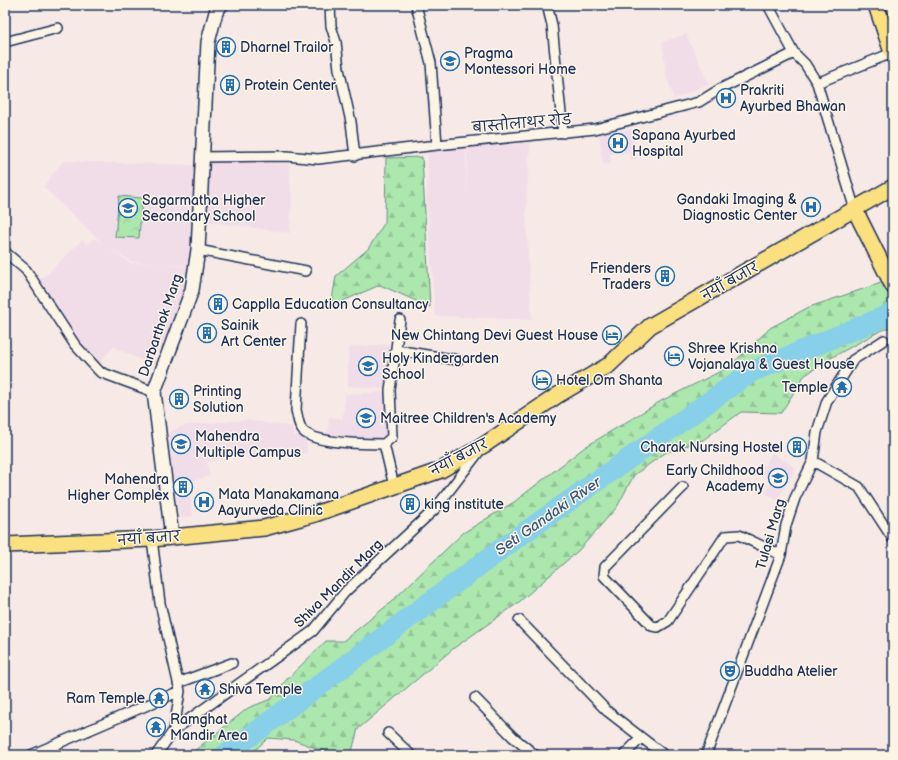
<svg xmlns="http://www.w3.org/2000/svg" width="898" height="760" viewBox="0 0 898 760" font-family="'Balsamiq Sans','Playpen Sans Deva',sans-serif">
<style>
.built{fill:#f1dde8;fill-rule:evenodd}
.forest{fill:url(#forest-firs);stroke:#648b86}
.park{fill:url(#park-crowns);stroke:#648b86}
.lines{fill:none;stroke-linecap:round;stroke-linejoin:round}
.river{stroke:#88cfe9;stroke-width:21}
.street-casing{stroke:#1b2f5e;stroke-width:12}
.secondary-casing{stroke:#1b2f5e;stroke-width:16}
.primary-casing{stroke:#1b2f5e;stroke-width:18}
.street{stroke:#fcf5e5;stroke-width:9}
.secondary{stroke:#fcf5e5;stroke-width:13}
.primary{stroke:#fbe080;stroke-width:15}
.labels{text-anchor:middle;stroke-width:3;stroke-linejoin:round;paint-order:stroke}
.poi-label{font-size:14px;fill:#1b2f5e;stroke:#fcf5e5;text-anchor:start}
.street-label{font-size:14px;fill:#1b2f5e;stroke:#fcf5e5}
.water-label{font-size:15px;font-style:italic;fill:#365781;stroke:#fcf5e5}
</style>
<defs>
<pattern id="forest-firs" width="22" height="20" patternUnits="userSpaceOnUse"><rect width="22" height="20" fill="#ace7ad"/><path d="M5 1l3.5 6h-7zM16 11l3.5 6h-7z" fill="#93c697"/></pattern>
<pattern id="park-crowns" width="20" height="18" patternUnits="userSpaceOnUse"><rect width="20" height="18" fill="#ace7ad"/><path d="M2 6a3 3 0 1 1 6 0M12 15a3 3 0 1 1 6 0" fill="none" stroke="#93c697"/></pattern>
</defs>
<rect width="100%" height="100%" fill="#f7eae6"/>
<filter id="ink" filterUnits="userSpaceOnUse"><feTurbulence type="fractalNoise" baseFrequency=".025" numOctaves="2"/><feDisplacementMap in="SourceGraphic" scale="8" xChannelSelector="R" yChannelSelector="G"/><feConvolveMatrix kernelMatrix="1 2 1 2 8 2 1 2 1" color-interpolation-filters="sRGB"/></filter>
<g filter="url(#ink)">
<path class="built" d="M686,34L709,84L674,99L666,75L662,42Z
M633,129L637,159L631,160L629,152L610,154L611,164L603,165L599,134Z
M530,143L526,214L532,320L435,316L427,202L428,149L466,148V196L467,148Z
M207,159L289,164L292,199L290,233L203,221Z
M63,161L194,165L191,248L188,266L164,264L188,267L189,290L173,326L149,364L114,347L94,368L72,349L33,284L48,273L82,240L87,244L94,238L102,243L43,187ZM107,247L132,262L156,264L131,263Z
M389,344L386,389L348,386V347Z
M387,392L389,439L358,442L327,440L329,417L343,419L345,394Z
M247,420L293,427V435L306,436L307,453L247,460L246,454L207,462L210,476L188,482L193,516L180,518L171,460L169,432L183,426L197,424Z
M772,453L796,468L777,500L765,493L771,481L759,474Z"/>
<path class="forest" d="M422,157L430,307L380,285L331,306L336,276L368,249L385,222L386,158Z
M893,279V327L880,331L829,359L804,376L781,413L741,412L703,440L665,453L634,475L617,507L579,550L518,603L454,648L358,729L351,755H334L294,740L268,738L250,755H189L248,708L271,699L287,679L326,641H343L390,603L463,533L514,502L585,447L661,401L729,367L770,328L809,307Z"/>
<path class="park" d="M119,196L142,198L139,238L115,237Z"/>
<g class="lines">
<path class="river" d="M225,755L504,547L751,372L893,313"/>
<g class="street-casing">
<path id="street" d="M330,5L331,26L336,42L339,69L351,122L355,156
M416,5L431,63L437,145
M547,5L552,25L563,133
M768,5L794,53
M5,42L58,28
M201,157L287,156L318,159L437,145L595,129L699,102L720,89L794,53L805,64L817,83
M855,210L817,83L892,53
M198,250L306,271
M5,252L26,270L75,345L100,372L154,392
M301,324L296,410C298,417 298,425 303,431C316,444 366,444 384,444
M396,350L458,360
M813,461L859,487L893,539
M394,486L384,444L392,437L390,390L400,320
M683,487L605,567L604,576L652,626L658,627L668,621L725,536L739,535L781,555
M152,539L160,603L180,691L174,730L313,631L346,591L435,509L478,453
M519,620L607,711L664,755
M178,683L232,663
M475,698L513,737L535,755
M388,733L411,755
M50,748L60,755
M31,755L180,691
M156,755L174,730
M624,755L641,738
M706,755L781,555L786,525L795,498L813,461L817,432L827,401L853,360L884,340"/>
</g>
<g class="secondary-casing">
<path id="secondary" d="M172,537L154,392L192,290L198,250L208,42L216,12L221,5"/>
</g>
<g class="primary-casing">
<path id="primary" d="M876,5L893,55
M855,210L893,286
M5,545L152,539L264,528L315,514L441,470L484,445L558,395L609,365L650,326L893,187"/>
</g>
<use href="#street" class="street"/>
<use href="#secondary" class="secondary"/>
<use href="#primary" class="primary"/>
</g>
</g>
<defs>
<g id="building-ring" transform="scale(1)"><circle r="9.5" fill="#fcf5e5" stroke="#1f6fb2" stroke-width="1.5"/><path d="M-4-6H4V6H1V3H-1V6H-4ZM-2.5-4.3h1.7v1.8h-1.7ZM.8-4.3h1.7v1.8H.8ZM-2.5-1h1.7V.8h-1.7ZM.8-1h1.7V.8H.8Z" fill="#1f6fb2"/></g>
<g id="school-ring" transform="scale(1)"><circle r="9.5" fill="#fcf5e5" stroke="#1f6fb2" stroke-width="1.5"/><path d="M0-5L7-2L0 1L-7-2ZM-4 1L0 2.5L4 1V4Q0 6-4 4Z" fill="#1f6fb2"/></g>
<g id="hospital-ring" transform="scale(1)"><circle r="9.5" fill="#fcf5e5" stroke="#1f6fb2" stroke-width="1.5"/><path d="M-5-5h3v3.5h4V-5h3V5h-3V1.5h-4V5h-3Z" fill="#1f6fb2"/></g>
<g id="university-ring" transform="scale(1)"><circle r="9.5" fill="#fcf5e5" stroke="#1f6fb2" stroke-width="1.5"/><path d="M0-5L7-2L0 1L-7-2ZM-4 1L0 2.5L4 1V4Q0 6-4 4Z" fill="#1f6fb2"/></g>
<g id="hotel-ring" transform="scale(1)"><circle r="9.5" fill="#fcf5e5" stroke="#1f6fb2" stroke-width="1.5"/><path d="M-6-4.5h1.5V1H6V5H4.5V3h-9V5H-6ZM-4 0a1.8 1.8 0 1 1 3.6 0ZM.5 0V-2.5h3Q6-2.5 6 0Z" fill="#1f6fb2"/></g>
<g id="temple-ring" transform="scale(1)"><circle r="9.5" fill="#fcf5e5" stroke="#1f6fb2" stroke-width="1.5"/><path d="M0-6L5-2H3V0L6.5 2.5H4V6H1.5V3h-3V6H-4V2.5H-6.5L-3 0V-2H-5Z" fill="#1f6fb2"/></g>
<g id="theatre-ring" transform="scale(1)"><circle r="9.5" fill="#fcf5e5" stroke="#1f6fb2" stroke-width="1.5"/><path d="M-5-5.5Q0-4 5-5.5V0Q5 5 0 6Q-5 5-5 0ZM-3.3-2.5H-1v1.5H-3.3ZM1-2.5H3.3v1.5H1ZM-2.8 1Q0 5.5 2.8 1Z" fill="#1f6fb2"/></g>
</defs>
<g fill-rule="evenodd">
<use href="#building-ring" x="226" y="47"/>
<use href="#school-ring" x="450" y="61"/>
<use href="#building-ring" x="230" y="85"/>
<use href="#hospital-ring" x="726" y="98"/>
<use href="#hospital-ring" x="618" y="143"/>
<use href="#hospital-ring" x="811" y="207"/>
<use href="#university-ring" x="128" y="208"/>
<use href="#building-ring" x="665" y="276"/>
<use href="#building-ring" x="218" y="304"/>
<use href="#building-ring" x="207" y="333"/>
<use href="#hotel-ring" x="612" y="335"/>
<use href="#hotel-ring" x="674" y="356"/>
<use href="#school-ring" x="368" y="366"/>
<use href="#hotel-ring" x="542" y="380"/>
<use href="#temple-ring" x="842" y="387"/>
<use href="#building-ring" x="179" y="399"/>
<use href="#school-ring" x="366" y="418"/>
<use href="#university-ring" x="181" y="444"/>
<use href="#building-ring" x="797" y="447"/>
<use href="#school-ring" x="778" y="478"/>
<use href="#building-ring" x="183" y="487"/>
<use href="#hospital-ring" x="204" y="502"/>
<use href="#building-ring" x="410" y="504"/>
<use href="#theatre-ring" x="730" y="671"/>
<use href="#temple-ring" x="205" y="689"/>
<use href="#temple-ring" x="159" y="698"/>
<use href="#temple-ring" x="156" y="727"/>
</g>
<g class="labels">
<g class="poi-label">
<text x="240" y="52">Dharnel Trailor</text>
<text x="464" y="58">Pragma<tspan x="464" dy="16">Montessori Home</tspan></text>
<text x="244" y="90">Protein Center</text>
<text x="740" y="95">Prakriti<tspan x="740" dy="16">Ayurbed Bhawan</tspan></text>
<text x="632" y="140">Sapana Ayurbed<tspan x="632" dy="16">Hospital</tspan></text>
<text x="797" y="204" text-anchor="end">Gandaki Imaging &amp;<tspan x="797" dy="16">Diagnostic Center</tspan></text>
<text x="142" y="205">Sagarmatha Higher<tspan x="142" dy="16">Secondary School</tspan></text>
<text x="651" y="273" text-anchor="end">Frienders<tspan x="651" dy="16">Traders</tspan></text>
<text x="232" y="309">Capplla Education Consultancy</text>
<text x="221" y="330">Sainik<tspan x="221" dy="16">Art Center</tspan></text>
<text x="598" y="340" text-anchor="end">New Chintang Devi Guest House</text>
<text x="688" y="353">Shree Krishna<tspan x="688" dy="16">Vojanalaya &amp; Guest House</tspan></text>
<text x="382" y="363">Holy Kindergarden<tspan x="382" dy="16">School</tspan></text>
<text x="556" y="385">Hotel Om Shanta</text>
<text x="828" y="392" text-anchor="end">Temple</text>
<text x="193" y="396">Printing<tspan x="193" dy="16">Solution</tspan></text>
<text x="380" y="423">Maitree Children's Academy</text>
<text x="195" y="441">Mahendra<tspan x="195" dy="16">Multiple Campus</tspan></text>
<text x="783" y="452" text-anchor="end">Charak Nursing Hostel</text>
<text x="764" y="475" text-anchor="end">Early Childhood<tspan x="764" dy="16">Academy</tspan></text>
<text x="169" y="484" text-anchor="end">Mahendra<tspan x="169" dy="16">Higher Complex</tspan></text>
<text x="218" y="499">Mata Manakamana<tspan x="218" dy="16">Aayurveda Clinic</tspan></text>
<text x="424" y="509">king institute</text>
<text x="744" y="676">Buddha Atelier</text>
<text x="219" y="694">Shiva Temple</text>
<text x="145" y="703" text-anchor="end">Ram Temple</text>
<text x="170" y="724">Ramghat<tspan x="170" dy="16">Mandir Area</tspan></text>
</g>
<g class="street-label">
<text transform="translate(522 123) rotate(-5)" y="5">बास्तोलाथर रोड</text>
<text transform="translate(730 281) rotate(-30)" y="5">नयाँ बजार</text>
<text transform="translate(160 325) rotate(-71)" y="5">Darbarthok Marg</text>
<text transform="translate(459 457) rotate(-28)" y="5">नयाँ बजार</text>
<text transform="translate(770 534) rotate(-74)" y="5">Tulasi Marg</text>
<text transform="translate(149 538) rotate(-4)" y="5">नयाँ बजार</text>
<text transform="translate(338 583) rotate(-45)" y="5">Shiva Mandir Marg</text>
</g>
<g class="water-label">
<text transform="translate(548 516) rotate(-35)" y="5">Seti Gandaki River</text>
</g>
</g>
<rect width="898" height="760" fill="none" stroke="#fcf5e5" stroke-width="20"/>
<rect x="10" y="10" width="878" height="740" fill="none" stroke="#1b2f5e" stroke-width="1.5" filter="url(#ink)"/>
</svg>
